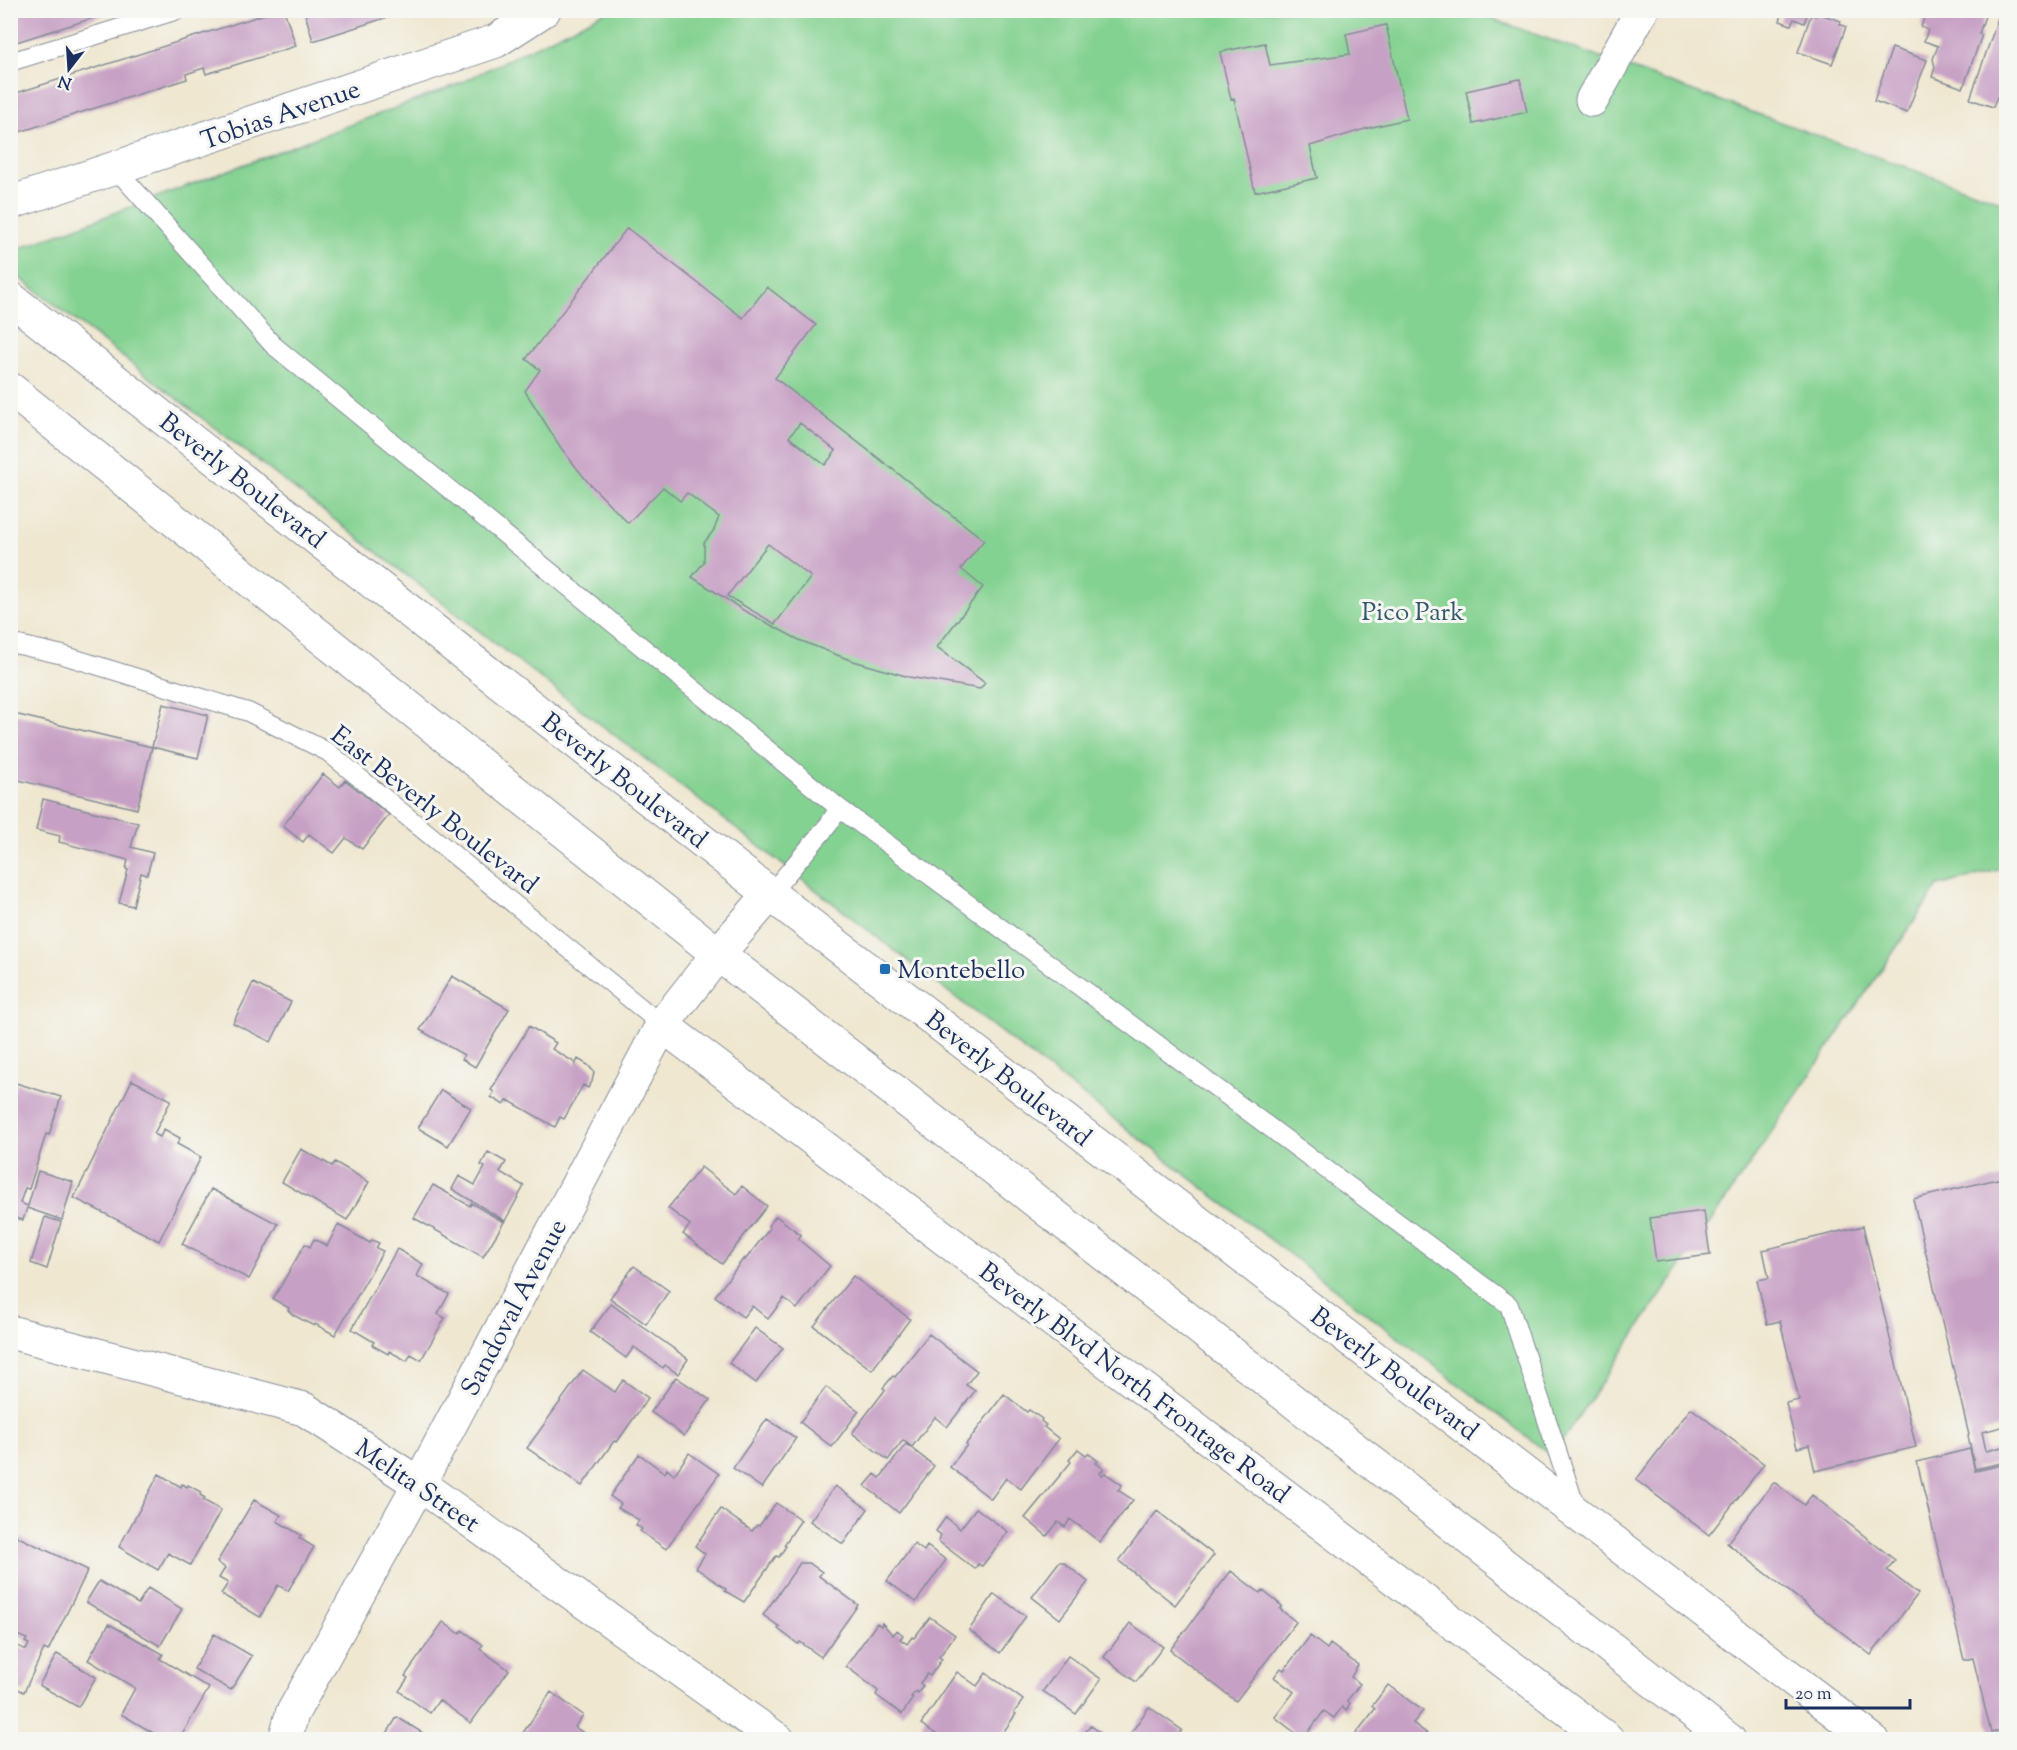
<svg xmlns="http://www.w3.org/2000/svg" width="2017" height="1750" viewBox="0 0 2017 1750" font-family="'Sorts Mill Goudy',serif">
<style>
.green{fill:#84d291;stroke:#508078;stroke-width:1.5}
.building{fill:#c7a0c5;fill-rule:evenodd}
.lines{fill:none;stroke-linecap:round;stroke-linejoin:round}
.service-casing{stroke:#858b97;stroke-width:20}
.minor-casing{stroke:#858b97;stroke-width:35}
.tertiary-casing{stroke:#858b97;stroke-width:35}
.secondary-casing{stroke:#858b97;stroke-width:35}
.service{stroke:#fff;stroke-width:18}
.minor{stroke:#fff;stroke-width:33}
.tertiary{stroke:#fff;stroke-width:33}
.secondary{stroke:#fff;stroke-width:33}
.poi-dot{fill:#1f6fb2;stroke:#f6f6f2;stroke-width:2}
.labels{text-anchor:middle;stroke-width:6;stroke-linejoin:round;paint-order:stroke}
.street-label{font-size:26px;fill:#1b2f5e;stroke:#f6f6f2}
.park-label{font-size:26px;fill:#35586b;stroke:#f6f6f2}
.poi-label{font-size:26px;fill:#1b2f5e;stroke:#f6f6f2;text-anchor:start}
</style>
<rect width="100%" height="100%" fill="#f6f6f2"/>
<filter id="ink" filterUnits="userSpaceOnUse"><feTurbulence type="fractalNoise" baseFrequency=".0167" numOctaves="2"/><feDisplacementMap in="SourceGraphic" scale="12" xChannelSelector="R" yChannelSelector="G"/><feConvolveMatrix kernelMatrix="1 2 1 2 8 2 1 2 1" color-interpolation-filters="sRGB"/></filter>
<filter id="wash" filterUnits="userSpaceOnUse"><feTurbulence type="fractalNoise" baseFrequency=".008" numOctaves="4" result="noise"/><feDisplacementMap in="SourceGraphic" scale="24" xChannelSelector="R" yChannelSelector="G"/><feGaussianBlur stdDeviation="1.35" result="paint"/><feColorMatrix in="noise" values="0 0 0 0 0 0 0 0 0 0 0 0 0 0 0 0 0 1.4 0 .05"/><feComposite in="paint" operator="in"/></filter>
<g filter="url(#wash)">
<rect width="100%" height="100%" fill="#efe7d0"/>
<path class="green" d="M607,11H1470L2006,203V868L1938,886L1552,1456L11,271L10,252L454,86Z"/>
<g id="blocks">
<path class="building" d="M10,10H116V11L10,44Z
M278,10H284L296,46L206,74L204,68L186,74L187,79L10,135V95Z
M304,10H407V11L313,41Z
M1771,10H1809L1804,23L1794,19L1791,25L1780,21L1782,15Z
M1927,10H1987L1979,34L1982,35L1963,88L1932,77L1935,67L1933,59L1938,46L1924,41L1928,30L1921,27Z
M2001,10H2006V73L2002,82L2006,84V93L2004,99L1997,97L1993,107L1970,99Z
M1817,13L1841,21L1840,24L1846,27L1832,64L1798,52L1811,15L1816,16Z
M1386,25L1407,119L1368,128L1310,146L1317,178L1255,192L1234,98L1231,99L1220,52L1265,43L1270,65L1350,54L1346,34Z
M1892,48L1927,60L1907,113L1874,101Z
M1520,79L1527,112L1473,124L1466,91Z
M627,228L743,318L767,287L816,325L775,378L984,540L961,569L983,587L937,647L985,683L980,689L909,677L850,660L799,640L743,610L692,577L704,562V543L714,530L719,517L687,493L680,501L663,487L628,523L587,481L561,448L525,391L540,370L526,359ZM800,423L836,451L825,465L789,437ZM768,544L811,577L775,624L727,596Z
M163,704L208,715L198,758L152,747L137,809L10,778V713L152,747Z
M323,774L340,787L345,780L389,815L362,849L346,838L334,853L309,834L303,842L283,826Z
M43,799L138,823L131,847L153,853L147,875L141,873L133,906L119,903L128,870L126,869L128,860L59,842L60,836L36,830Z
M452,976L509,1009L475,1067L462,1059L464,1055L420,1030Z
M253,983L291,1002L271,1042L233,1023Z
M529,1026L556,1043L552,1049L574,1062L575,1065L578,1059L588,1065L594,1072L592,1082L588,1088L583,1085L564,1119L560,1117L555,1127L508,1100L504,1105L491,1097L494,1092L491,1090Z
M132,1080L171,1100L154,1134L160,1137L164,1129L180,1138L177,1144L201,1157L159,1241L74,1198Z
M16,1083L61,1097L49,1135L46,1134L29,1189L25,1188L20,1203L28,1206L38,1171L73,1182L62,1220L27,1208L23,1220L15,1218L11,1231L10,1102Z
M441,1090L471,1108L448,1146L418,1128Z
M301,1149L332,1166L335,1162L369,1182L347,1220L282,1182Z
M488,1152L506,1162L500,1172L524,1186L505,1221L452,1189L459,1176L475,1185L485,1167L481,1165Z
M701,1167L736,1194L742,1186L767,1206L722,1264L683,1234L690,1225L668,1208Z
M2006,1177V1426L1982,1432L1986,1451L2006,1446V1462L1975,1469L1968,1436L1969,1435L1913,1199Z
M433,1185L470,1206L471,1203L504,1222L483,1257L414,1218Z
M211,1189L278,1224L249,1279L182,1244Z
M1704,1211L1710,1255L1656,1262L1650,1218Z
M776,1216L801,1235L798,1239L830,1266L797,1309L784,1298L768,1319L752,1306L743,1317L715,1296L744,1258L745,1260L770,1228L768,1226Z
M45,1217L61,1222L47,1269L31,1263Z
M338,1225L370,1243L372,1240L379,1243L376,1248L383,1251L335,1335L315,1324L314,1326L293,1315L288,1310L289,1308L273,1299L305,1244L310,1247L314,1239L327,1246Z
M1863,1226L1916,1447L1815,1471L1809,1445L1797,1448L1786,1403L1799,1400L1780,1321L1767,1324L1757,1280L1769,1278L1763,1250Z
M397,1249L423,1264L417,1276L449,1294L438,1314L445,1318L421,1360L411,1354L407,1361L389,1351L388,1354L372,1345L374,1342L352,1329Z
M634,1266L669,1291L646,1324L610,1298Z
M853,1276L910,1319L872,1370L814,1326Z
M611,1304L688,1359L678,1374L665,1365L663,1368L634,1347L626,1358L590,1332Z
M755,1328L783,1348L756,1383L729,1363Z
M929,1334L977,1371L966,1385L975,1391L947,1427L935,1417L912,1447L903,1440L888,1460L852,1433L885,1390L883,1388L893,1376L895,1377Z
M583,1370L615,1392L623,1380L648,1398L617,1442L614,1441L582,1486L527,1448Z
M676,1377L710,1400L684,1436L651,1412Z
M826,1387L859,1411L832,1447L800,1422Z
M1004,1394L1027,1412L1029,1410L1042,1419L1041,1421L1046,1425L1044,1427L1059,1439L1021,1489L1006,1478L991,1499L950,1467L967,1445L966,1444Z
M1691,1408L1764,1464L1709,1535L1636,1480Z
M767,1419L796,1438L762,1488L733,1468Z
M906,1444L934,1466L899,1513L865,1486L875,1474L880,1478Z
M1078,1449L1086,1455L1088,1453L1098,1461L1096,1463L1104,1469L1100,1473L1102,1475L1105,1473L1122,1485L1118,1490L1133,1500L1100,1542L1070,1519L1065,1527L1058,1522L1047,1536L1025,1518L1071,1462L1069,1460Z
M1970,1449L1975,1471L2006,1464V1729L1991,1733L1973,1658L1964,1660L1917,1462Z
M689,1453L719,1474L666,1549L640,1531L642,1529L636,1525L639,1520L618,1508L621,1504L610,1496L639,1454L665,1473L667,1469L674,1475Z
M159,1474L181,1487L182,1484L187,1487L188,1485L201,1492L200,1495L205,1498L203,1500L221,1510L190,1565L168,1553L158,1570L119,1547Z
M1774,1482L1804,1505L1812,1495L1895,1560L1887,1570L1918,1594L1871,1655L1727,1543Z
M835,1486L868,1509L843,1544L810,1521Z
M254,1500L281,1515L277,1521L301,1535L299,1538L314,1547L288,1591L278,1585L260,1617L221,1594L228,1583L219,1578L225,1568L217,1562Z
M776,1503L801,1520L784,1545L786,1546L779,1557L776,1556L744,1602L725,1591L726,1589L696,1568L705,1554L695,1546L721,1509L752,1531L757,1525L759,1526Z
M976,1508L1008,1532L982,1566L978,1564L975,1569L938,1541L941,1535L936,1531L946,1517L960,1529Z
M1157,1511L1214,1555L1175,1605L1119,1561Z
M10,1533L88,1570L48,1651L44,1649L24,1692L10,1685V1642L26,1650L29,1644L25,1642L27,1639L10,1632Z
M914,1544L924,1551L927,1546L946,1560L916,1602L887,1581Z
M1059,1562H1063L1088,1582L1060,1619L1032,1597Z
M800,1563H809L822,1572L819,1576L858,1605L821,1657L800,1642L798,1644L778,1629L780,1627L763,1615Z
M1231,1571L1260,1593L1262,1590L1282,1606L1280,1609L1296,1622L1236,1701L1170,1650Z
M99,1581L138,1604L148,1588L182,1609L160,1646L86,1602Z
M994,1594L1026,1616L1000,1653L969,1630Z
M930,1617L955,1635L939,1657L942,1659L930,1676L927,1674L920,1683L923,1686L918,1693L916,1691L911,1697L913,1698L902,1714L876,1695L878,1691L846,1666L877,1623L881,1626L882,1623L893,1635L897,1630L903,1635L900,1639L907,1644L912,1637L914,1638Z
M443,1622L460,1634L462,1630L483,1645L480,1649L509,1670L471,1723L439,1700L430,1713L399,1691L408,1678L405,1676Z
M1130,1623L1163,1647L1136,1682L1104,1657Z
M109,1624L163,1654L160,1659L209,1688L179,1740H165L121,1714L135,1688L88,1660Z
M214,1634L252,1656L231,1690L194,1669Z
M1310,1636L1327,1649L1330,1644L1358,1665L1351,1677L1360,1684L1347,1701L1350,1703L1346,1711L1342,1707L1334,1718L1324,1711L1303,1739L1275,1717L1294,1692L1274,1677L1281,1668L1284,1670Z
M57,1654L96,1677L78,1707L39,1685Z
M1068,1656L1101,1679L1076,1714L1043,1691Z
M957,1672L977,1686L986,1673L1023,1700L1014,1713L1016,1714L998,1740H939L934,1736L936,1734L921,1724Z
M1388,1685L1423,1711L1413,1723L1429,1735L1426,1740H1351L1375,1709L1372,1706Z
M551,1692L583,1715L575,1727L593,1740H518Z
M1149,1707L1182,1730L1176,1740H1126Z
M397,1717L434,1740H383Z
M1090,1725L1110,1740H1080Z"/>
</g>
</g>
<g filter="url(#ink)">
<use href="#blocks" fill-opacity="0" stroke="#858b97" stroke-width="1.5"/>
<g class="lines">
<g class="service-casing">
<path id="service" d="M10,62L178,10
M116,169L273,345L839,808L829,824L770,894
M10,643L63,655L248,712L328,752L662,1025
M839,808L1509,1305L1576,1508"/>
</g>
<g class="minor-casing">
<path id="minor" d="M1592,100L1642,10
M662,1025L1608,1740
M10,1332L304,1409L419,1484L778,1740
M285,1740L292,1714L419,1484L662,1025L718,954L770,894"/>
</g>
<g class="tertiary-casing">
<path id="tertiary" d="M10,203L496,41L544,10"/>
</g>
<g class="secondary-casing">
<path id="secondary" d="M10,298L770,894L1872,1740
M10,389L718,954L1729,1740"/>
</g>
<use href="#service" class="service"/>
<use href="#minor" class="minor"/>
<use href="#tertiary" class="tertiary"/>
<use href="#secondary" class="secondary"/>
</g>
</g>
<rect class="poi-dot" x="879" y="963" width="12" height="12" rx="3"/>
<g class="labels">
<g class="street-label">
<text transform="translate(280 114) rotate(-19)" y="9">Tobias Avenue</text>
<text transform="translate(243 480) rotate(38)" y="9">Beverly Boulevard</text>
<text transform="translate(625 780) rotate(38)" y="9">Beverly Boulevard</text>
<text transform="translate(435 809) rotate(38)" y="9">East Beverly Boulevard</text>
<text transform="translate(1009 1078) rotate(38)" y="9">Beverly Boulevard</text>
<text transform="translate(513 1307) rotate(-62)" y="9">Sandoval Avenue</text>
<text transform="translate(1395 1373) rotate(37)" y="9">Beverly Boulevard</text>
<text transform="translate(1135 1382) rotate(37)" y="9">Beverly Blvd North Frontage Road</text>
<text transform="translate(418 1485) rotate(34)" y="9">Melita Street</text>
</g>
<g class="park-label">
<text x="1413" y="620">Pico Park</text>
</g>
<g class="poi-label">
<text x="897" y="978">Montebello</text>
</g>
</g>
<rect width="2017" height="1750" fill="none" stroke="#f6f6f2" stroke-width="36"/>
<g transform="translate(69 69) rotate(197)" stroke="#f6f6f2" stroke-width="4.5" paint-order="stroke">
<path d="M0-4.5L10 22L0 15L-10 22Z" fill="#1b2f5e"/>
<text y="-9" font-size="16" font-weight="bold" text-anchor="middle" fill="#1b2f5e">N</text>
</g>
<path d="M1786 1699v9h124v-9" fill="none" stroke="#1b2f5e" stroke-width="3"/>
<text x="1795" y="1699" font-size="18" fill="#1b2f5e" stroke="#f6f6f2" stroke-width="4.5" paint-order="stroke">20 m</text>
</svg>
